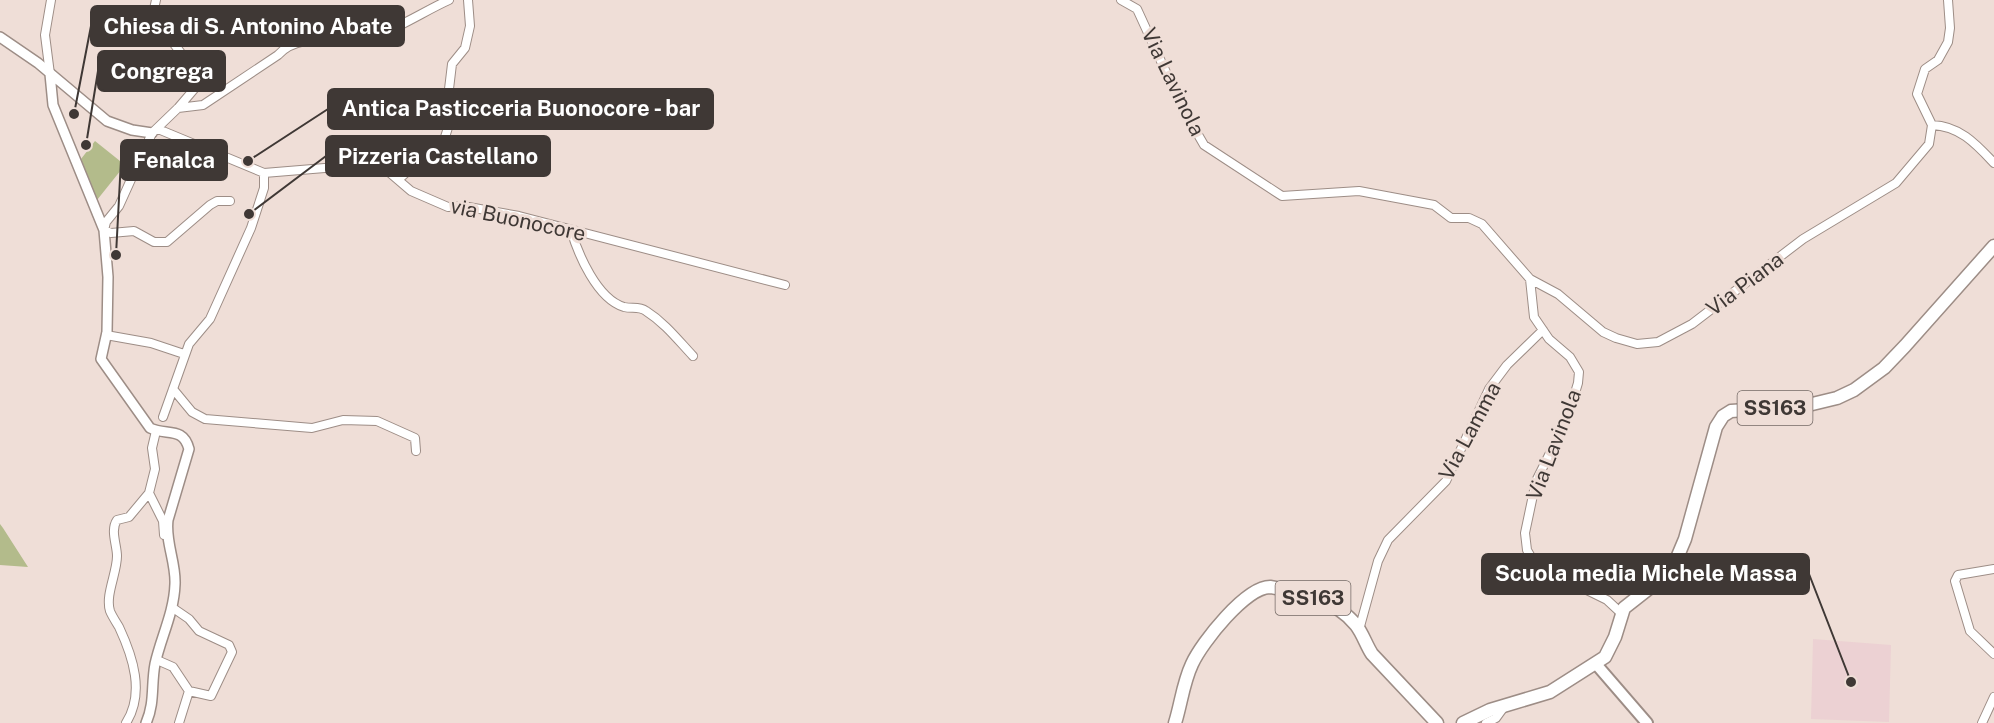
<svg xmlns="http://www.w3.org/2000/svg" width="1994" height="723" viewBox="0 0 1994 723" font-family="'Public Sans',sans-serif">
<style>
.education{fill:#ecd1d3}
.green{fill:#b3bb8b}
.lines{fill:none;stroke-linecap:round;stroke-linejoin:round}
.minor-casing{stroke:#9d8d86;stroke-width:10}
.tertiary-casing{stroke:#9d8d86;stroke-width:12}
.secondary-casing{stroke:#9d8d86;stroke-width:14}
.primary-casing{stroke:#9d8d86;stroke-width:15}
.minor{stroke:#fff;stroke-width:8}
.tertiary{stroke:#fff;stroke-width:9}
.secondary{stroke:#fff;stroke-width:10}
.primary{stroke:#fff;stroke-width:12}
.labels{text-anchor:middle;stroke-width:6;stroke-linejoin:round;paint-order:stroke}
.shield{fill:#efded7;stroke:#746a66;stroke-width:1.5}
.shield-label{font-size:20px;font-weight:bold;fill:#3f3835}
.street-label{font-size:21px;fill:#3f3835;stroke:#efded7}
.leader{fill:none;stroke:#3f3835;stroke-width:2}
.callout-dot{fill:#3f3835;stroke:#efded7;stroke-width:2}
.callout{fill:#3f3835;stroke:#3f3835;stroke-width:2}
.callout-label{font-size:22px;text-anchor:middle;font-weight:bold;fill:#fff}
</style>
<rect width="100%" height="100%" fill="#efded7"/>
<path class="education" d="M1813,639L1891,645L1889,722L1811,719Z"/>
<path class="green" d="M95,141L125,165L97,200L81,159Z
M0,524L3,528L28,567L0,565Z"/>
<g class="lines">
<g class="minor-casing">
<path id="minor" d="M156,0L154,9L163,29L195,72L196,87L178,108L152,133L119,206L106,222L104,230L111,233L134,231L154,242H167L210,205L217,201H230
M1121,0L1137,9L1182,107L1204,145L1282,196L1359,191L1434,205L1451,218H1469L1482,224L1530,279L1534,317L1549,339L1570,357L1579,372L1578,383L1567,419L1536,481L1525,533L1527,550L1531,557L1550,572L1607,600L1621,613
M50,74L45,35L51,0
M178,108L203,105L278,55C299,31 341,43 370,37C393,32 426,10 449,0
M1932,125L1917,94L1925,69L1938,60L1948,42L1950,28L1948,0
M1932,125C1960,126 1976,144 1994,163
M158,129L264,173L349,166L383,167L411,191L448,207L463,206L519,216L785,285
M399,179L445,137L454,109L449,89L452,64L465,48L470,26L468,0
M571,230C578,254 597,299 624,307C632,309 639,306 646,311C665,323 678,340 693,356
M1530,279L1558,294L1603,332L1616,338L1637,344L1658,342L1692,324L1803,239L1896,183L1929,144L1932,125
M106,335L151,343L184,354
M173,389L192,412L205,419L312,428L343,420L377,421L415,438L416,451
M163,417L189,344L210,319L251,228L264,188V173
M149,493L163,521L164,535
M1994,569L1958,575L1955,581L1970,631L1994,654
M173,608L189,619L199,631L229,645L232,652L211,696L189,691
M1359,630L1378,561L1388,540L1446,481L1489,389L1507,365L1543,330
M157,660L173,667L189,691L179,723
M126,723C145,693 133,657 119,627C116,622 112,616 110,611C105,595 117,573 117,556C117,545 110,530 117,520L129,517L149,493L155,469L152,448L156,431
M1486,723L1496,718L1504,707
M1982,723L1994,697"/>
</g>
<g class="tertiary-casing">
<path id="tertiary" d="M0,37L38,63L107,121L132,130L152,133
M50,74L53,105L104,230L108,277L107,332L101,359L150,428C166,436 183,426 189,449L168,520C165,542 176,562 175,584C174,613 161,637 155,664C151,685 155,703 146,723"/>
</g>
<g class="secondary-casing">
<path id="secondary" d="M1596,664L1647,723"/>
</g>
<g class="primary-casing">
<path id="primary" d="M1175,723C1181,704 1183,683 1192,664C1202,642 1246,587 1270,587C1300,592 1336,600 1356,625C1363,634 1366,645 1372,654L1437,723
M1463,723L1490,710L1550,692L1605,657L1615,637L1624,608L1666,575L1677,558L1685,539L1716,427L1723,416L1731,411L1804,406L1837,398L1854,390L1884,368L1905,346L1994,246"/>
</g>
<use href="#minor" class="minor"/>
<use href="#tertiary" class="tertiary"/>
<use href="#secondary" class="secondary"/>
<use href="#primary" class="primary"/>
</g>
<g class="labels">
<g class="shield">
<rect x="1737.5" y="391" width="75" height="34" rx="4.5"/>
<rect x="1275.5" y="581" width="75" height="34" rx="4.5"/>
</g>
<g class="shield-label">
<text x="1775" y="415">SS163</text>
<text x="1313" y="605">SS163</text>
</g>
<g class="street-label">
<text transform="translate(1173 82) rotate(64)" y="7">Via Lavinola</text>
<text transform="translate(518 220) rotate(12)" y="7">via Buonocore</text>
<text transform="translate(1745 284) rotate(-37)" y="7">Via Piana</text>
<text transform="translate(1470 431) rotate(-62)" y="7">Via Lamma</text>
<text transform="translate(1554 445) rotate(-69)" y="7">Via Lavinola</text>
</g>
</g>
<path class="leader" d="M74 114L91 26M86 145L98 71M248 161L328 109M249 214L326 156M116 255L121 160M1851 682L1809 574"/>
<g class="callout-dot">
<circle cx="74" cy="114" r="6"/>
<circle cx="86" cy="145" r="6"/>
<circle cx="248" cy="161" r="6"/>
<circle cx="249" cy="214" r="6"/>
<circle cx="116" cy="255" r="6"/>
<circle cx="1851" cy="682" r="6"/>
</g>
<g class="callout">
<rect x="91" y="6" width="313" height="40" rx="6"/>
<rect x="98" y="51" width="127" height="40" rx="6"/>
<rect x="328" y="89" width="385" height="40" rx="6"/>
<rect x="326" y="136" width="224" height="40" rx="6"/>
<rect x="121" y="140" width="106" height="40" rx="6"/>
<rect x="1482" y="554" width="327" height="40" rx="6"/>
</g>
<g class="callout-label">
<text x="248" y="34">Chiesa di S. Antonino Abate</text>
<text x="162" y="79">Congrega</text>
<text x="521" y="116">Antica Pasticceria Buonocore - bar</text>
<text x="438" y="164">Pizzeria Castellano</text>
<text x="174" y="168">Fenalca</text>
<text x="1646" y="581">Scuola media Michele Massa</text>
</g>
</svg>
